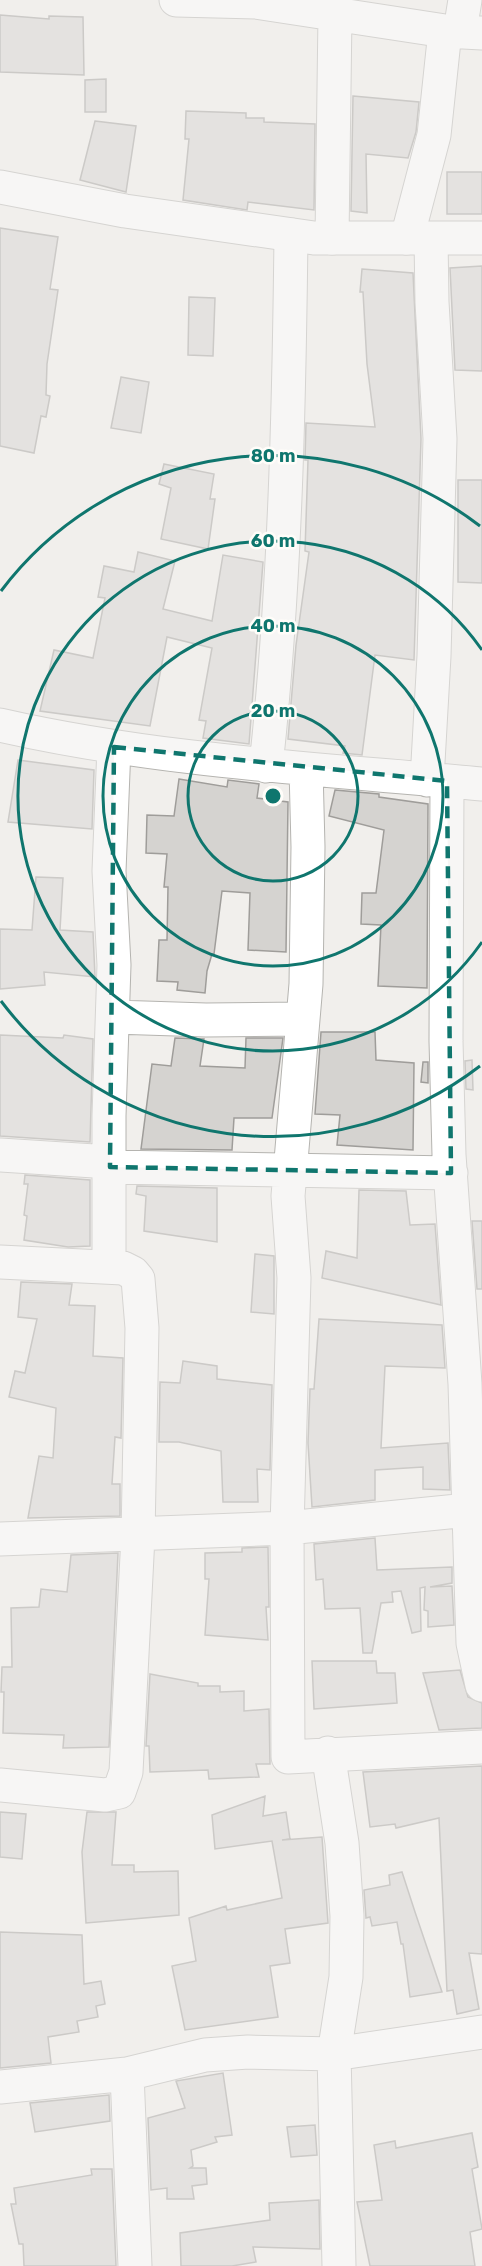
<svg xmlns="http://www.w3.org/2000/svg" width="482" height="2266" viewBox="0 0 482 2266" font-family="Rubik,sans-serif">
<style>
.building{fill:#d5d3d0;stroke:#9f9d9a;stroke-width:1.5}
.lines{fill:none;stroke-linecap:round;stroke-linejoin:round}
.street-casing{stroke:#b5b4b0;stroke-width:35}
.secondary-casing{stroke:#b5b4b0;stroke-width:35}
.street{stroke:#fff;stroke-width:33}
.secondary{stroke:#fff;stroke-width:33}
.marked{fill:none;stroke:#0f766e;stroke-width:4.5;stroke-dasharray:12 8;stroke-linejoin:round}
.ring{fill:none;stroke:#0f766e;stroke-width:3}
.centre{fill:#0f766e;stroke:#fffdf9;stroke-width:3}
.ring-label{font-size:18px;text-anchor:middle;font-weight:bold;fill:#0f766e;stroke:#fffdf9;stroke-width:5;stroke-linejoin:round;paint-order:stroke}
</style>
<rect width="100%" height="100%" fill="#f1efec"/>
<path class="building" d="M0,15L49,19V16L83,17L84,75L0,72Z
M106,79V112H85V80Z
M353,96L419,102L416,132L408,158L366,154L367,213L351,211Z
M186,111L246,113V118H264V122L315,124L314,210L248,202L247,210L183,200L189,139H185Z
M95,121L136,126L126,192L80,180Z
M447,172H482V214H447Z
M0,228L58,237L50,289L58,290L47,364L46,395L50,396L46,417L41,416L34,453L0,446Z
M482,266V371L455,370L450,268Z
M362,269L413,273L421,439L414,660L375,655L362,755L343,753L345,746L288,739L296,645L309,552L305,551L308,460H305L306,423L375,427L367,364L363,292H360Z
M189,297L215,298L213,356L188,355Z
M121,377L149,382L141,433L111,428Z
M164,464L214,474L210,499H215L208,549L161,539L171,488L159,484Z
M458,480H482V583L458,582Z
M138,552L175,561L163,609L212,621L223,555L263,562L249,744L203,738L206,721L199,720L212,648L167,637L150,726L40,711L54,650L93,658L105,598L98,597L104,566L134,572Z
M18,760L94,770L92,829L8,822Z
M179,779L227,787L228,780L259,784L257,798L288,802L286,952L248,950L250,893L222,891L214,954H212L207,971L205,993L177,990L178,982L157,981L159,940H167L168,887H164L167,854L146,853L147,815L174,816Z
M335,790L379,794V797L428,804L427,988L378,986L381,925L361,924L362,893H376L384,830L329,816Z
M36,877L63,878L60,930L93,932L95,977L44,972L45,985L0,989V929L32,930Z
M321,1032H375L376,1060L414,1063L413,1150L337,1145L340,1115L315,1114Z
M0,1035L63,1038L64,1035L93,1039L90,1142L0,1136Z
M175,1038L204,1039L200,1066L245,1068L246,1038H283L272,1118H234L232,1150L141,1149L152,1064L171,1066Z
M472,1060L473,1090L466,1089L465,1061Z
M423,1062H428V1083L421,1082Z
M25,1175L90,1180V1246L68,1247L24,1240L27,1216L24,1215L28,1184H24Z
M137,1186L217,1188V1242L144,1231L146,1196L136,1194Z
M359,1190L406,1191L410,1225L435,1224L441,1305L322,1278L326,1251L357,1258Z
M472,1221H482V1289H477Z
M255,1254L274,1256V1314L251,1312Z
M21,1282L72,1284L69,1305L95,1306L93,1356L123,1358L121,1438L115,1437L112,1484H120V1516L28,1518L39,1456L53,1458L56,1408L9,1397L15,1371L25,1373L37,1319L18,1317Z
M319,1319L442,1325L445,1368L385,1366L381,1448L448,1443L450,1490L423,1489V1467L375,1470V1500L312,1507L308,1443L310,1389H314Z
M183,1361L217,1366V1379L272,1385L270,1470L257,1469L258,1502H223L221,1451L179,1442H159L160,1382L180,1383Z
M375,1538L377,1570L452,1567V1583L430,1587L452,1586L454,1625L428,1627V1611L424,1610L425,1587L420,1588L421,1631L412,1633L401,1591L392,1592L393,1602L381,1603L372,1653H363L360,1608L325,1609L323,1579L316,1580L314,1544Z
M268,1547L269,1607H266L268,1640L205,1635L209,1579H205V1553L242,1552V1548Z
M118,1553L109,1747L63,1748L64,1735L3,1733L4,1692H1L2,1667H12L11,1608L39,1607L41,1589L67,1592L71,1555Z
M312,1661H376L377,1673H395L397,1703L314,1709Z
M460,1670L468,1697L482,1703V1728L439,1730L423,1673Z
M150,1674L198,1683V1686H220V1692L244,1691V1711L269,1709L270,1764H256L259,1777L209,1779L208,1770L150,1772L149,1746H146Z
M482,1766V1954L469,1953L479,2009L457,2014L453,1990L447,1991L439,1818L396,1828L395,1824L370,1827L363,1772Z
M265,1796L263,1816L286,1812L290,1839L282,1840L322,1837L328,1923L285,1929L290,1963L270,1966L278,2017L185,2030L172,1966L196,1961L189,1918L226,1906L227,1910L282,1898L272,1841L215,1849L212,1815Z
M0,1812L26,1814L22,1859L0,1857Z
M87,1812H116L112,1865H134V1872L178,1871L179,1915L86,1923L82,1852Z
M402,1872L415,1912L442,1992L410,1997L403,1944H401L397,1922L372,1926L370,1917L366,1918L364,1890L390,1885L389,1875Z
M0,1932L82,1935L84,1984L101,1981L105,2004L96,2006L98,2017L77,2021L79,2032L48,2037L51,2063L0,2068Z
M223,2073L232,2135L215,2137L217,2142L191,2150L193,2166L190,2168H206L207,2184L192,2186L194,2199H167V2188L151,2190L148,2118L185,2108L176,2081Z
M109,2095L110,2121L35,2132L30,2103Z
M315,2125L317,2155L291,2157L287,2127Z
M472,2133L478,2167L472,2169L482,2229L470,2232L475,2266H370L357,2202L382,2200L374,2145L395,2141L396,2148Z
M91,2169H112L116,2266H24L23,2244H19L11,2204H16L14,2188L92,2175Z
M319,2200L320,2249L253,2247L256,2262L232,2266H181L180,2233L270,2220L269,2203Z"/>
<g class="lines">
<g class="street-casing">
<path id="street" d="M176,0L256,2L445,31L482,33
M460,31L465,0
M332,238L335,14
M407,238L434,135L445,31
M0,725C158,761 321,769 482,784
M266,766C285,589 289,412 291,235
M306,769L308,847L306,984L288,1196L294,1278L287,1528L288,1757L482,1747
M427,780L434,656L440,439L432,302L431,239
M447,781L446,1041L449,1155L465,1384L473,1643L482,1685
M114,1017L206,1020L303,1019
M0,1155L110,1162
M110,1167L451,1173
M0,1262L123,1268L133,1273L138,1279L142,1328L138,1536L126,1772L119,1792L105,1795L0,1785
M109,1265V1116L114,965L109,871L114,747
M0,1539L287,1528L468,1510
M328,1753L342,1843L347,1916L346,1977L334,2054L339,2266
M127,2074L135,2266
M0,2087L127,2074L205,2055L248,2052L334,2054L482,2032"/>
</g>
<g class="secondary-casing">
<path id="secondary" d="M0,187L125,211L314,238H482"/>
</g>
<use href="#street" class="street"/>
<use href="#secondary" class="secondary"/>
</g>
<path d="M0 0H482V2266H0ZM114,747L447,781L451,1173L110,1167Z" fill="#f1efec" fill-opacity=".55" fill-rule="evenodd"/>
<path class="marked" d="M114,747L447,781L451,1173L110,1167Z"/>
<g class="ring">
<circle cx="273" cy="796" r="85"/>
<circle cx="273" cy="796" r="170"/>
<path d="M482 942A255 255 0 1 1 482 650"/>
<path d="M480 1066A340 340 0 0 1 1 1001M1 591A340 340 0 0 1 480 526"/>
</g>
<circle cx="273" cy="796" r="9" class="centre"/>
<g class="ring-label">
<text x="273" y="462">80 m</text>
<text x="273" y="547">60 m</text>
<text x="273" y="632">40 m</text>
<text x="273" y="717">20 m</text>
</g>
</svg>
